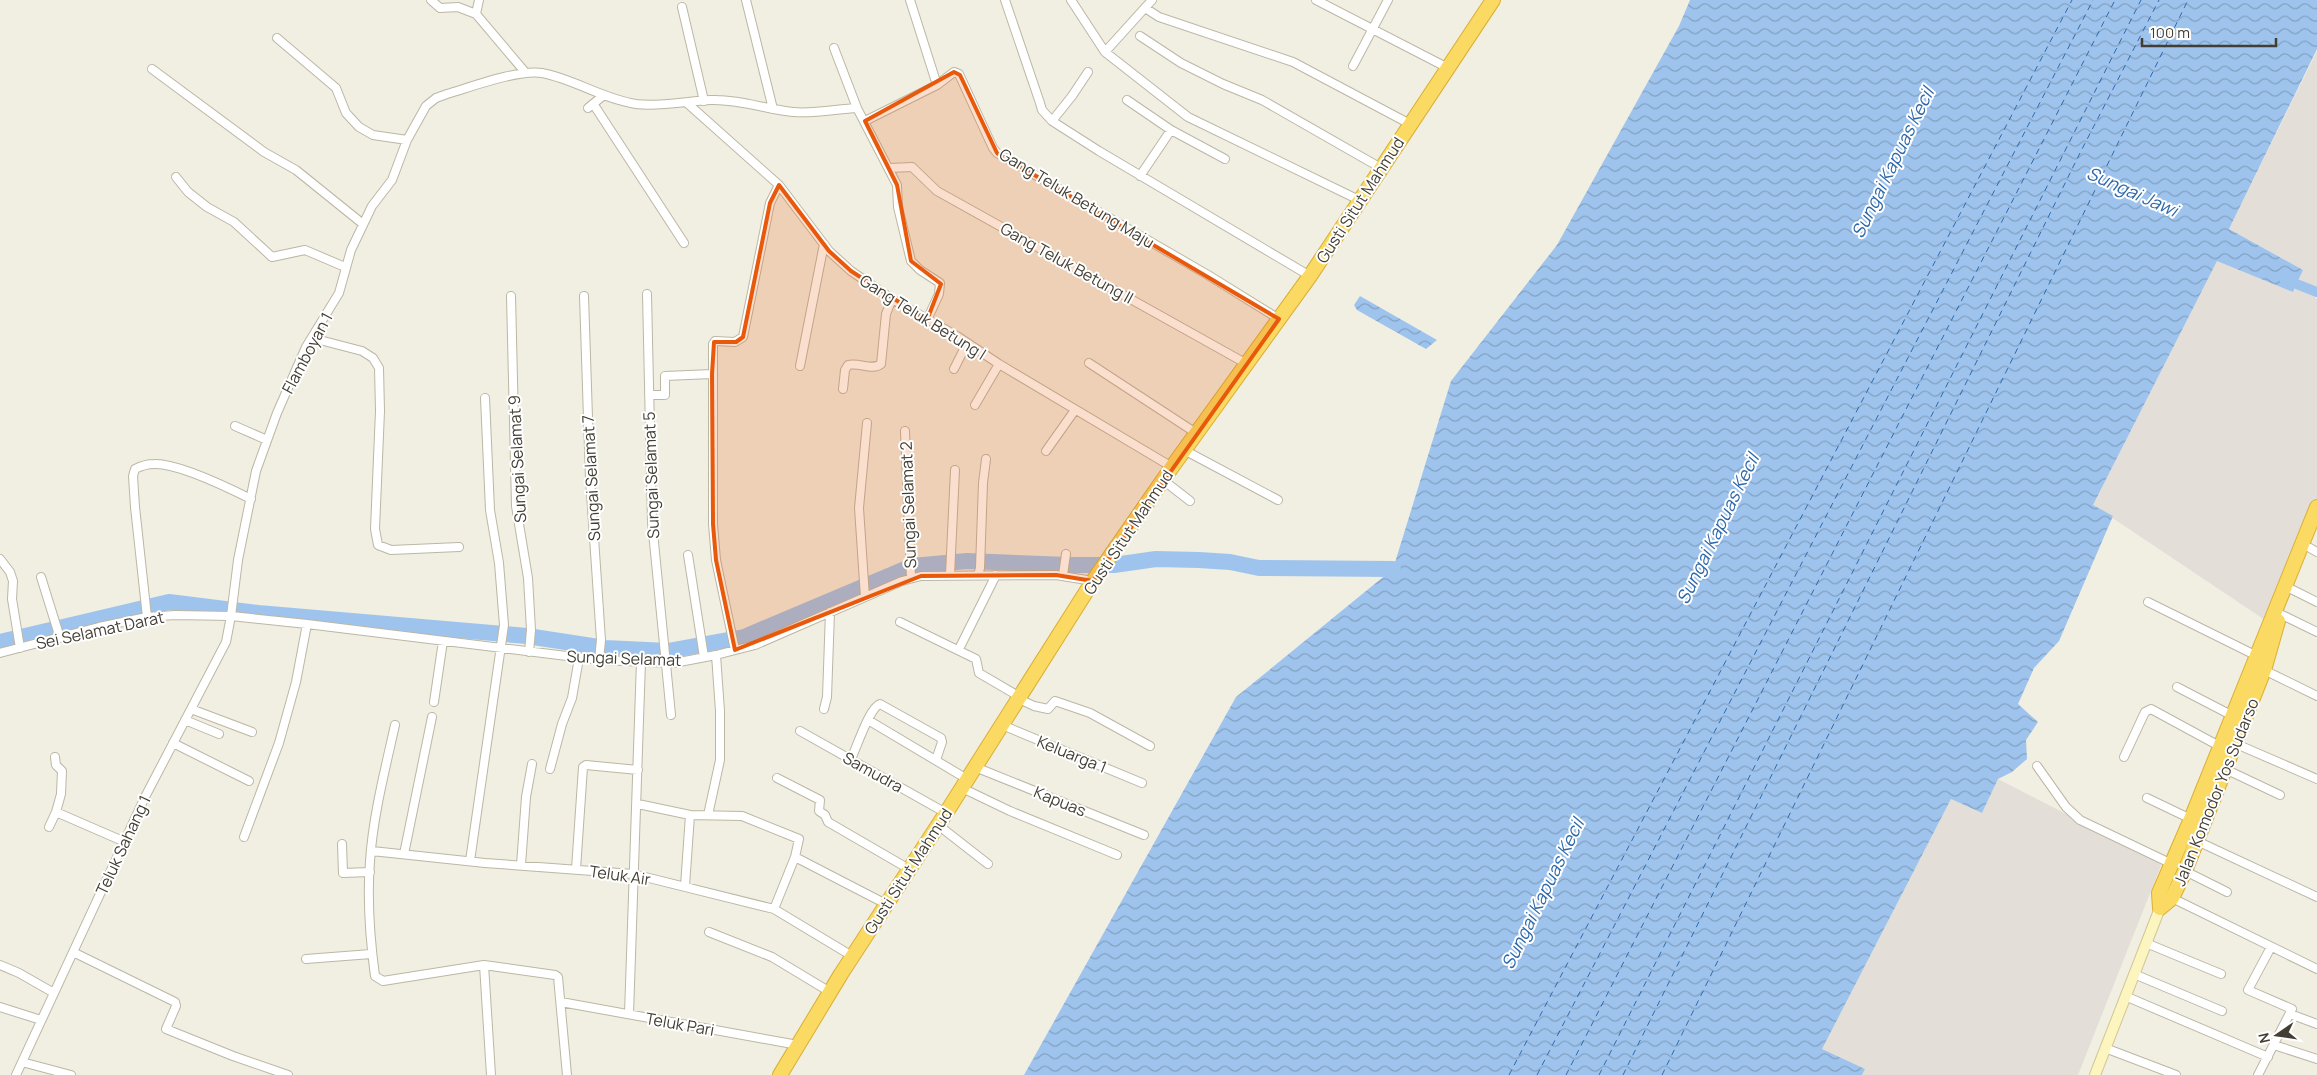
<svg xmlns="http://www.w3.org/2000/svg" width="2317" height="1075" viewBox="0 0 2317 1075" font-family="Manrope,sans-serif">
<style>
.industrial{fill:#e3dfd8}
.water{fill:url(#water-waves)}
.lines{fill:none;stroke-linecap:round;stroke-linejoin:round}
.canal{stroke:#9ec4ee;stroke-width:10}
.river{stroke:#9ec4ee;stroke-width:16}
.ferry{stroke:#2f69ab;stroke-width:1;stroke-dasharray:6 5;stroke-linecap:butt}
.street-casing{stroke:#bcb7a5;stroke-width:10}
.secondary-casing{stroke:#d1c792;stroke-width:12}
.highway-casing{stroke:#daaf33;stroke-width:16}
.street{stroke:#fff;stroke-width:8}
.secondary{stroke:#fdf5c0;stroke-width:10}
.highway{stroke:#fbda63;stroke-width:14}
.marked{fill:#e8590c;fill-opacity:0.2;stroke:#e8590c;stroke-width:4;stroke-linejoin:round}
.labels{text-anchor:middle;stroke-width:4;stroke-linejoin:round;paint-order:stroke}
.street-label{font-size:16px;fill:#423e33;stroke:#fff}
.water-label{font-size:18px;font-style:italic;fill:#2f69ab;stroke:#fff}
</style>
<defs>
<pattern id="water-waves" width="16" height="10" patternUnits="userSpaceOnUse" patternTransform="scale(1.25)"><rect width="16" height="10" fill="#9ec4ee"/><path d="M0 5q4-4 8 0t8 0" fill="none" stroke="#82a1c1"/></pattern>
</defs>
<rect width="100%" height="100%" fill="#f1eee2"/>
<path class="industrial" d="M2317,51V292L2315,298L2317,299V506L2265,620L2093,505L2217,260L2294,291L2303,270L2229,229Z
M1998,779L2162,863L2078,1075H1862L1865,1069L1821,1050L1951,799L1982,813Z"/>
<path class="water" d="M1690,0H2317V49L2229,229L2303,270L2293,292L2217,261L2093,505L2113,516L2059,641L2034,668L2018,704L2038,722L2026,740L2027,759L2012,772L1998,779L1982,813L1951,799L1822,1049L1865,1069L1862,1075H1024L1236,697L1393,569L1451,381L1557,245L1679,26Z
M1360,296L1437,340L1426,349L1357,310L1354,305Z"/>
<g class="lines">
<path class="canal" d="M2284,279L2317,292"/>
<path class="river" d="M0,642L169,602L258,613L527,636L605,648L668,651L744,637L912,566L967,561L1069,565H1114L1156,559L1199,560L1230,562L1259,568L1393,569"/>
<path class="ferry" d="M1509,1075L2072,0
M1537,1075L2093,0
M1566,1075L2115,0
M1599,1075L2141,0
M1623,1075L2081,151L2159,0
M1662,1075L2188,0"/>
<g class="street-casing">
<path id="street" d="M431,0L440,8L458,7L476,14L525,72
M746,0L773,109
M910,0L937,85L954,72L959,74L993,148L997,153L1208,275L1279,319
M1005,0L1040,103L1042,110L1052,121L1099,151L1310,276
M1071,0L1105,52L1152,0
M1316,0L1448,68
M682,7L704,101
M1145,8L1159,17L1293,62L1410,124
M476,14L479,0
M1140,36L1181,63L1223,84L1262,100L1381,168
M277,38L336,88L346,113L359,127L373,135L407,140
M834,48L857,108
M1105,52L1188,117L1359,200
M1353,66L1388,0
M152,69L264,152L296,170L363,224
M1127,100L1171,130
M687,103L779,185L829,251L851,271L892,299L957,336L999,364L1172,467
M594,105L684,243
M588,108L604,95
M865,121L937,85
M1052,121L1072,96L1088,72
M889,168L912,167L937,191L1247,364
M1140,176L1171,130L1225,159
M176,177L188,192L207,207L234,222L272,257L305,250L345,267
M647,294L652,522L671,715
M511,296L516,506L528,578L531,630L529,652
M584,296L590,479L601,640L599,660
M312,338L362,351L373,358L379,368L380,411L375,529L378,545L391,550L459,547
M1089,363L1196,433
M800,366L824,244
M954,369L967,343
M843,389L845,370L848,365C859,362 872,371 881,364L886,314L892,299
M649,395H665V376L712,374
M975,405L999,364
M235,426L267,440
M905,431L911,578
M1184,450L1278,500
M1046,451L1075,410
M1163,480L1190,501
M2310,548L2317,552
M688,555L704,657
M0,559L10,572L13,581L12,599L20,648
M950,575L955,470
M978,575L980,568L983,483L986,459
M1063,575L1066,554
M41,577L60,638
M2291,589L2317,602
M865,597L859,508L867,423
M2148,602L2257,656
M2280,614L2317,632
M147,617L135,507L133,476L135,469C141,466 147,464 154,464C177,463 229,488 251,499
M900,622L976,659L979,673L1020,697
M959,649L996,575
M735,650L716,560L713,524V344L715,341L735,342L743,337L770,203L779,185
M0,653L99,627L147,617L175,615L231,616L307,624L599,660L674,663L716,655L755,645L902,581L921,576L1056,575L1093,581
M2264,670L2317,696
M2177,687L2233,716
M1019,699L1034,706L1048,709L1055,701L1090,713L1150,746
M434,702L443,641
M191,709L252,732
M824,709L827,697L830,612
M185,720L219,734
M868,720L967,779
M395,725C385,770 373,816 370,861C367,899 370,939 375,976L383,981L484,965L555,975L558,977L567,1075
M1002,725L1142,783
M800,731L946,813
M173,743L249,781
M2234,743L2317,779
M55,757L56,765L62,771L61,794L56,812L125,842
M2124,757L2145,712L2151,709L2221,747
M851,759C857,747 869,708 880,704L941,738L942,742L936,760
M2037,766L2066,807L2080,820L2172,864
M975,767L1144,835
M550,769L562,724L572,698L579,658
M2225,769L2280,795
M777,778L820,800L819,811L825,815L828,822L909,869
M962,788L1010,811L1117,855
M2147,798L2191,819
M638,804L690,815L742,816L799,839L795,857L774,909
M708,815L720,760V711L716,655
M938,825L988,864
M49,827L56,812
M244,837L279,743L296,682L307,624
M2197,841L2317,897
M342,844L343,873L370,872
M372,851L485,863L633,874L774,909L852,956
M404,854L432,717
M795,857L886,904
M470,861L504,625L499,563L490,510L485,398
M521,865L526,797L532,764
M576,869L583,767L586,765L638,770
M2185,871L2227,892
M685,886L690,815
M2172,898L2317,969
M709,932L772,957L830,992
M2146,943L2221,974
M73,952L175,1002L176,1006L166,1029L233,1056L288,1075
M306,959L371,954
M0,965L19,973L54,993
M484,965L491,1075
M2134,974L2222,1011
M2125,996L2268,1057
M561,1002L798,1045
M0,1007L41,1020
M629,1014L641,661
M2290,1014L2317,1024
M2274,1045L2317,1059
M2105,1048L2176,1075
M22,1062L71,1075
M16,1075L145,797L226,642L231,616L238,560L256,471L277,413L306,347L339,293L351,250L372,206L392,180L407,140L426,106L436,98L447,94C471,87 519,69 542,73C574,79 603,99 636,104C660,107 686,101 711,100C739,99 765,109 793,112C814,114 837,109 857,108L897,185L898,207L911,261L920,270L940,283L939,294L927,320
M2258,1075L2292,1009L2248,990L2271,947"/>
</g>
<g class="secondary-casing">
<path id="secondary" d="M2095,1075L2160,908"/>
</g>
<g class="highway-casing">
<path id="highway" d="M2160,908L2159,893L2191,819L2317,507
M2160,908L2172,898L2185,871L2264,670L2278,621
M780,1075L841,974L946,813L1093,581L1172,467L1310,276L1493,0"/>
</g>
<use href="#street" class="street"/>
<use href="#secondary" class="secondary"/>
<use href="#highway" class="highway"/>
</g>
<path class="marked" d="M954,72L960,75L997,153L1279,319L1093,581L1056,575L921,576L735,650L716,560L713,524L712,374L714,342H736L743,337L770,203L779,185L829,251L851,271L927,320L941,284L911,261L897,185L865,121Z"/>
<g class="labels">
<g class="street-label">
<text transform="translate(1077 198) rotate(31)" y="6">Gang Teluk Betung Maju</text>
<text transform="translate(1360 200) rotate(-57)" y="6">Gusti Situt Mahmud</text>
<text transform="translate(1067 263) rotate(29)" y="6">Gang Teluk Betung II</text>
<text transform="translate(923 317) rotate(32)" y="6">Gang Teluk Betung I</text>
<text transform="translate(307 353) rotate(-62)" y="6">Flamboyan 1</text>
<text transform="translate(517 459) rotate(-93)" y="6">Sungai Selamat 9</text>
<text transform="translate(651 475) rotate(-92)" y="6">Sungai Selamat 5</text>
<text transform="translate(591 478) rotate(-93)" y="6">Sungai Selamat 7</text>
<text transform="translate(908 505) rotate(-92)" y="6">Sungai Selamat 2</text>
<text transform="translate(1128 532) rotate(-56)" y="6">Gusti Situt Mahmud</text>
<text transform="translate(100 630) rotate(-12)" y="6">Sei Selamat Darat</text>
<text transform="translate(624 658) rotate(2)" y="6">Sungai Selamat</text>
<text transform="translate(1072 754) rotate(22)" y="6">Keluarga 1</text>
<text transform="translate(873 772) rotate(29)" y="6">Samudra</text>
<text transform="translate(2216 792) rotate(-68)" y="6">Jalan Komodor Yos Sudarso</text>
<text transform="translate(1060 801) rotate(22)" y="6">Kapuas</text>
<text transform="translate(123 845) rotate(-65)" y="6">Teluk Sahang 1</text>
<text transform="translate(908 871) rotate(-57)" y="6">Gusti Situt Mahmud</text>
<text transform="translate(620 875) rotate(8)" y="6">Teluk Air</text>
<text transform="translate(680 1024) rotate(10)" y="6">Teluk Pari</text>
</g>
<g class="water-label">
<text transform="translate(1893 163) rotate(-64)" y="6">Sungai Kapuas Kecil</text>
<text transform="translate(2132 192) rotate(24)" y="6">Sungai Jawi</text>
<text transform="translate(1718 529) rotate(-64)" y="6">Sungai Kapuas Kecil</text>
<text transform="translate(1543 894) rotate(-64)" y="6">Sungai Kapuas Kecil</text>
</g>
</g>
<g transform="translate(2277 1035) rotate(257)" stroke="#ffffff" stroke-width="4" paint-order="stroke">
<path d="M0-4L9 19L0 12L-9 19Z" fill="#423e33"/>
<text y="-8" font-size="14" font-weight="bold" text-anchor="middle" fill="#423e33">N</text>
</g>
<path d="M2142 38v8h134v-8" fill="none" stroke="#423e33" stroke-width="2.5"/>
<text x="2150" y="38" font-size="15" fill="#423e33" stroke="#ffffff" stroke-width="4" paint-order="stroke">100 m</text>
</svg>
